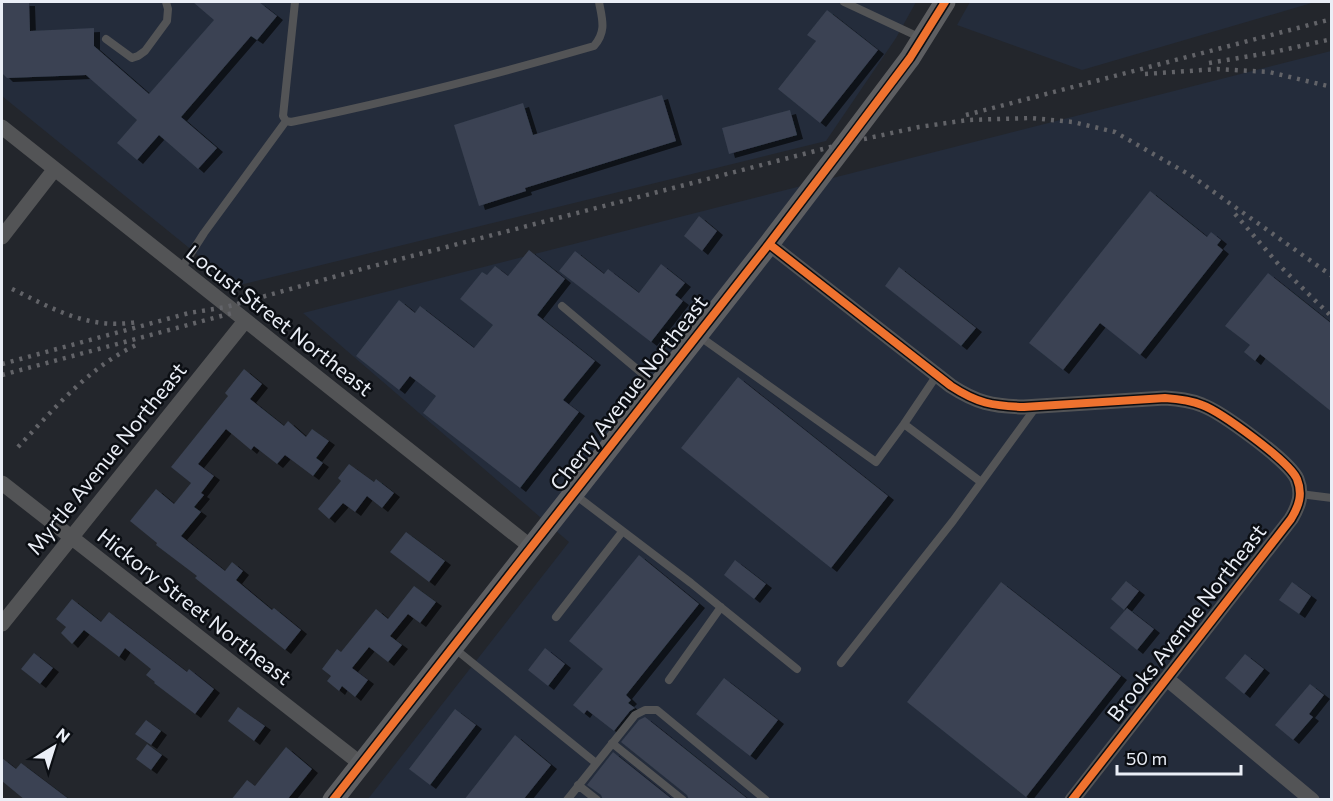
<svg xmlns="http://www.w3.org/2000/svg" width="1333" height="801" viewBox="0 0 1333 801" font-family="Commissioner,sans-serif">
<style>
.built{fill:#242c3b}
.building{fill:#3a4252;filter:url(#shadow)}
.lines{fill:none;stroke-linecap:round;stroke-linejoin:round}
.service{stroke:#535456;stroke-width:8}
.minor{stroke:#535456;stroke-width:15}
.secondary{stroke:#5d5e61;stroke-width:21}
.rail{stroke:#626368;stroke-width:4.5;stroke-dasharray:3 6;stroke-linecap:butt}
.cycleway-casing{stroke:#0b0e13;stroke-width:11}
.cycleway{stroke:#ef722f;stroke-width:8}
.labels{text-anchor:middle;stroke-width:5;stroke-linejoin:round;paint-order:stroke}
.street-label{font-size:21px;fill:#eaeef6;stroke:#0b0e13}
</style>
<defs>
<filter id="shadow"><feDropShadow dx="6" dy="4" stdDeviation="0" flood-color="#0009"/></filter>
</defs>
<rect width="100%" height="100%" fill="#23262c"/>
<path class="built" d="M2,2H916L896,38L826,141L236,286L2,96Z
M970,2H1315L1082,70L957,25Z
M1331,51V799H368L569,542L303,313Z"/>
<path class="building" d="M2,2H29L30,31L94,28V46L149,94L214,20L193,2H259L277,16L257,40L251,36L181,117L217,148L198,169L159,135L137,160L117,143L137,120L86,75L7,78L2,73Z
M827,10L878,50L820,123L778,89L816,41L807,35Z
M662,95L676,141L525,188L526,191L479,206L454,125L523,103L533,135Z
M790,110L797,135L729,154L722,128Z
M1150,191L1207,237L1211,232L1221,240L1217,245L1223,250L1140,355L1100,323L1063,370L1029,343Z
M699,216L717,231L702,251L684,236Z
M529,250L565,279L537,315L595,361L563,400L579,412L520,488L423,413L436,396L410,376L399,390L356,356L399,300L415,313L420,306L474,348L493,325L460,299L482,272L487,275L495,266L508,276Z
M575,251L604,274L608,269L639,293L661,264L685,283L675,295L683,301L651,342L559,271Z
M899,267L976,328L961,346L885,286Z
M1268,273L1332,324V412L1260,354L1255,361L1244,352L1250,345L1225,326Z
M244,369L262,384L250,399L284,426L288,421L306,437L312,429L329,441L316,458L323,463L313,476L285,455L277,464L254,446L251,450L226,429L198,464L214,476L201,493L204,495L194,507L201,512L181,536L225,571L232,562L243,571L236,580L272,610L274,608L301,630L285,650L195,578L197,576L156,545L157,543L130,521L156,489L174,504L191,483L171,467L228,396L225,393Z
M738,377L888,496L831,568L681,448Z
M349,464L374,482L376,479L394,493L382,508L367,496L355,512L343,503L329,519L318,509L341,481L338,478Z
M406,532L445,561L429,582L390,552Z
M639,555L699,604L626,695L631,700L628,703L635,708L630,711L614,731L587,710L584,714L573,705L603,669L569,641Z
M735,560L766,584L754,599L724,575Z
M1126,581L1139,591L1124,610L1111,599Z
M1001,582L1121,676L1026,797L907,702Z
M1292,582L1311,596L1299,614L1279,600Z
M414,586L436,602L420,623L408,614L390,636L402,645L388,662L369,647L352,668L368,680L355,697L342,686L339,691L327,681L331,676L322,669L337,649L341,652L376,609L388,619Z
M72,599L101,622L109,612L187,672L189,669L214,689L195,714L154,683L155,682L146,675L151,669L125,648L119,657L84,630L72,644L61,633L66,627L56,619Z
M1127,608L1154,629L1137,650L1110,628Z
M545,648L565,664L548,686L528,670Z
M34,653L53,668L40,684L21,669Z
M1245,654L1264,669L1244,694L1225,678Z
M724,678L778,720L750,756L696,714Z
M1310,684L1324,695L1309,714L1313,717L1293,740L1275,725Z
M238,707L265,726L254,741L228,721Z
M455,709L476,725L430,785L409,769Z
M645,717L749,800H689L687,795L621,742L639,720Z
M146,720L161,731L151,745L135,734Z
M515,735L551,765L523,800H464Z
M147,744L162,755L151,770L136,759Z
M286,747L312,769L287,800H231L247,780L255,786Z
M613,752L673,800H603L601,795L587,785Z
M2,758L16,769L21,763L70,800H25L2,781Z"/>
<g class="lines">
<path class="service" d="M295,2L283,116L286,121L291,122C393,101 494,75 594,46C607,31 602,19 599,2
M844,2L921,38
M106,39L132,58L138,56L145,51L167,21L168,9L166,2
M181,269L204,233L286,121
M562,306L657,386
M699,336L876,462L904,424L981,482
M904,424L937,375
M574,494L691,583L797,669
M1300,494L1332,498
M556,617L622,532
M454,648L596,763
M841,663L953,521L1036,407
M669,680L721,607
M612,743L683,800
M578,785L597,800
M567,800L635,715L645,710H657L766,800"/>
<path class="minor" d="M2,127L531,547
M2,237L54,170
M769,244L951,386C977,403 992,406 1024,407L1165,398C1178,399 1190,400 1202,405C1221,412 1289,461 1297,479C1303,494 1299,506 1291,519L1072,800
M2,483L361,764
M2,624L245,321
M1167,679L1312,800"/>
<path class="secondary" d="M333,800L769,244L846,143L910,58L945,2"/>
<path class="rail" d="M1209,63L1274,52L1332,39
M1145,74L1217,69L1269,72L1332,87
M966,115L1332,19
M1235,214L1280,266L1332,317
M12,289C54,309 88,330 137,322
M2,364L189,313L226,307L362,269L846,143L919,127L968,120L1031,118L1073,122L1115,132L1190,175L1332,276
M2,375L236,312
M18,447C54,409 88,368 136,345"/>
<g class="cycleway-casing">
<path id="cycleway" d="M769,244L951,386C977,403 992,406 1024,407L1165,398C1178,399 1190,400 1202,405C1221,412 1289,461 1297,479C1303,494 1299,506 1291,519L1072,800
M333,800L769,244L846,143L910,58L945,2"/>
</g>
<use href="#cycleway" class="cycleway"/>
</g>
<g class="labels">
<g class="street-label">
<text transform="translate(279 321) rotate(38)" y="7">Locust Street Northeast</text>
<text transform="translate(629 393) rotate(-52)" y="7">Cherry Avenue Northeast</text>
<text transform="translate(107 459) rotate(-51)" y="7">Myrtle Avenue Northeast</text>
<text transform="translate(194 607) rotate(38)" y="7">Hickory Street Northeast</text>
<text transform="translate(1187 623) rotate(-52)" y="7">Brooks Avenue Northeast</text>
</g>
</g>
<rect width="1333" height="801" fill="none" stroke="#eaeef6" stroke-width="6"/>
<g transform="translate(54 747) rotate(38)" stroke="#0b0e13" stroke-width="4.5" paint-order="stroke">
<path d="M0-4.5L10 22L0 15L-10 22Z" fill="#eaeef6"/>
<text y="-9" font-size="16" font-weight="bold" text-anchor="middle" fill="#eaeef6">N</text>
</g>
<path d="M1117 765v9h124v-9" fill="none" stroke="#eaeef6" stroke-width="3"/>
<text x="1126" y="765" font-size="18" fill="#eaeef6" stroke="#0b0e13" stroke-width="4.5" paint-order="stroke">50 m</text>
</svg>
